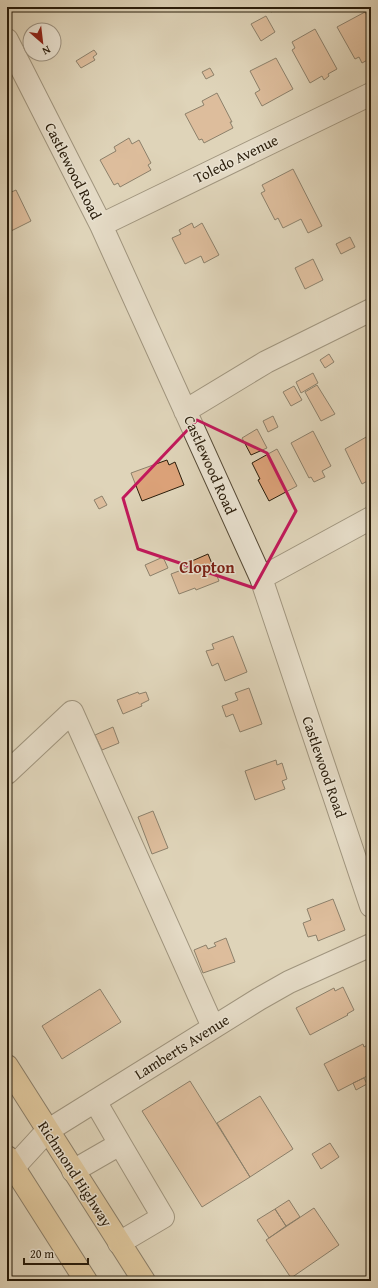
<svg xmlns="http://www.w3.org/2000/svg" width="378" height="1288" viewBox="0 0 378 1288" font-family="'Gentium Book Plus',serif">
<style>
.building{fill:#dca279;stroke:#291c0a}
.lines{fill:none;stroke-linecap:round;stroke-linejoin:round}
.minor-casing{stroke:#564a36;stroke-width:24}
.major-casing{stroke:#291c0a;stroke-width:24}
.minor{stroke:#eae3d2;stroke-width:22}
.major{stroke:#e0ba7c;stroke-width:22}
.marked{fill:none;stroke:#c2185b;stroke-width:3;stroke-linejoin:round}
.labels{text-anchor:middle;stroke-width:3;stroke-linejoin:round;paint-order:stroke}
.street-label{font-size:15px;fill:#291c0a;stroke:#eae3d2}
.neighbourhood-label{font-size:16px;font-weight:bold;fill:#7a1f14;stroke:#eae3d2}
</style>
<rect width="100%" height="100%" fill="#dfd4b9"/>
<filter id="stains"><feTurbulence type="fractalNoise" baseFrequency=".005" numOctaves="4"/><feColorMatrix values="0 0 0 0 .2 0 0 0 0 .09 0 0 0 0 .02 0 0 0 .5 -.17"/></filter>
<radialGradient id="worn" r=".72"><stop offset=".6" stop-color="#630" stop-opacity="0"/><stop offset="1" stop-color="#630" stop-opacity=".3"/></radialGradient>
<path class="building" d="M268,7H281L271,12Z
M365,12L371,23V58L362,63L359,57L355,59L337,27Z
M266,16L275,32L261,41L251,24Z
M315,29L337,69L328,74L329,76L324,80L322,76L310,83L292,50L295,48L292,42Z
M94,50L97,54L93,57L95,60L81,68L76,61Z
M276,58L293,89L262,106L255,93L260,90L250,71Z
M210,68L214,75L206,79L202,72Z
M217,93L232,122H230L233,128L204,143L202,139L199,140L185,114L204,105L202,101Z
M129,138L132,144L139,140L151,163L148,165L151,170L120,187L118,183L114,185L100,160L116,151L114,147Z
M293,169L322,226L308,233L301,219L283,228L278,218L275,220L261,193L265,191L262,185Z
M16,190L31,221L7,233V194Z
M192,223L194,228L202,223L219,255L204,263L201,256L185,264L172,238L181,234L179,230Z
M350,237L355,247L341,254L336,244Z
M313,259L323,280L305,289L295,268Z
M329,354L334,362L325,368L320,360Z
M313,373L318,383L301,393L296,382Z
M317,385L335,414L321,421L305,392Z
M294,386L302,400L291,406L283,392Z
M273,416L278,427L268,432L263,421Z
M257,429L267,448L251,455L242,438Z
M313,431L331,466L322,471L325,477L314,482L311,477L309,478L291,443Z
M368,436L371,442V479L362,484L345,449Z
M277,449L297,486L269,501L258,480L260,479L252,463Z
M167,460L169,465L175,462L184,485L142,501L131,473Z
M102,496L107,505L99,509L94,500Z
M208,554L219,581L196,590L195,588L179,594L171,574L187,568L185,564Z
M163,557L168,568L150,576L145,565Z
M233,636L247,672L225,681L218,663L212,666L206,651L214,649L212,644Z
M249,688L262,724L240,732L233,714L226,717L222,706L238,700L235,693Z
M138,692L139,694L146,692L149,700L141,704L142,706L123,714L117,700Z
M113,727L119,743L102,750L95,735Z
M276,760L277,765L282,763L287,779L282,781L285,789L255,800L245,771Z
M153,811L168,848L152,854L138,817Z
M333,899L345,930L318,941L316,935L308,937L303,923L311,920L307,909Z
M226,938L235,962L203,973L194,950L206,945L208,949L216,946L214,943Z
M343,987L354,1010L347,1014L348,1015L310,1035L296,1008L334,988L335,991Z
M100,989L121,1022L62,1059L42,1026Z
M371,1043V1074L338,1091L324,1064L363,1044L364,1047Z
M364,1078L367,1084L356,1090L353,1083Z
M190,1081L250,1177L202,1207L142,1111Z
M260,1096L293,1149L250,1177L217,1123Z
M330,1143L339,1157L321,1169L312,1154Z
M289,1200L300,1217L286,1226L275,1209Z
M314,1208L339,1245L291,1278L266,1240Z
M275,1209L286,1226L269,1238L257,1220Z"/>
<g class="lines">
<g class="minor-casing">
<path id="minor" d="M7,40L101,225L261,578L371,906
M101,225L371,94
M185,411L266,362L371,310
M261,578L371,518
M7,773L72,712L213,1027
M95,1101L120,1144
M7,1171L14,1167L47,1131L259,999L289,982L371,945
M73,1171L120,1144L163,1217L119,1243"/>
</g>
<g class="major-casing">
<path id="major" d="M7,1066L144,1281
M7,1157L86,1281"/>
</g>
<use href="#minor" class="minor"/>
<use href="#major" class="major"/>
</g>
<path d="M0 0H378V1288H0ZM197,420L267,453L296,511L254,588L138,549L123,498Z" fill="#dfd4b9" fill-opacity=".55" fill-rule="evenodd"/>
<path class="marked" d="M197,420L267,453L296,511L254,588L138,549L123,498Z"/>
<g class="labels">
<g class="street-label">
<text transform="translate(236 159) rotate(-26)" y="5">Toledo Avenue</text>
<text transform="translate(73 171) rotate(63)" y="5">Castlewood Road</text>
<text transform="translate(210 465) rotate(66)" y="5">Castlewood Road</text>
<text transform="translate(324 767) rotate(71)" y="5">Castlewood Road</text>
<text transform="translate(182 1047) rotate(-32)" y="5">Lamberts Avenue</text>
<text transform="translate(75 1174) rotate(57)" y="5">Richmond Highway</text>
</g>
<g class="neighbourhood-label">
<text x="207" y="573">Clopton</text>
</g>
</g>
<rect width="378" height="1288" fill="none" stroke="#dfd4b9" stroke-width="24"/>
<rect x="8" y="8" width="362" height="1272" fill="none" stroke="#291c0a" stroke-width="2"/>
<rect x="12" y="12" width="354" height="1264" fill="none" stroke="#291c0a"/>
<g transform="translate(42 42) rotate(152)"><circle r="19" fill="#eae3d2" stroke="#9d9382"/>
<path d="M0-3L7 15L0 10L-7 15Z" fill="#8f2418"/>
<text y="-6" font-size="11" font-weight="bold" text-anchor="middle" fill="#291c0a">N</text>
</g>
<path d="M24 1258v6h64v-6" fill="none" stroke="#291c0a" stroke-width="2"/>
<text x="30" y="1258" font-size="12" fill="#291c0a" stroke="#eae3d2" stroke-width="3" paint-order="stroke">20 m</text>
<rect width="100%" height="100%" filter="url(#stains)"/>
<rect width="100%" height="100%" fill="url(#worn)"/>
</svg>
